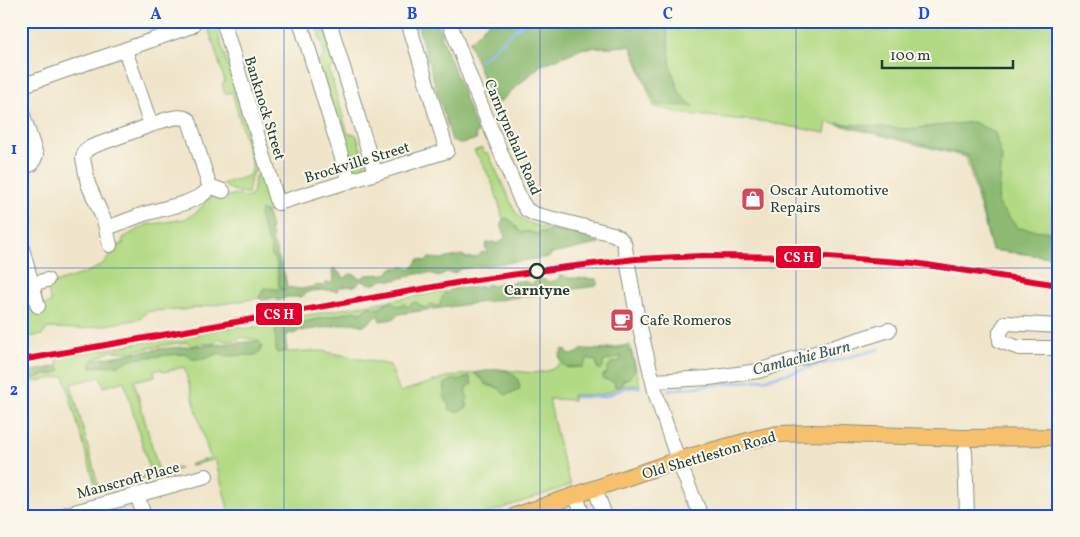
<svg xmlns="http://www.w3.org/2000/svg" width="1080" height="537" viewBox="0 0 1080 537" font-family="Vollkorn,serif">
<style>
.green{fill:#b2da84;stroke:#688c5c;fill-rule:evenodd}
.forest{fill:#8dba72;stroke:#567c53}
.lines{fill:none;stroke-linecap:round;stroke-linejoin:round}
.stream{stroke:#85b9f3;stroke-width:2.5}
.minor-casing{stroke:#88917f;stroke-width:16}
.major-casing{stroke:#88917f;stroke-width:18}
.minor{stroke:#fff;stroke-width:14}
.major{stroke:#f7c06c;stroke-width:16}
.rail-1-casing{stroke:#fbf7ec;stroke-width:10}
.rail-1{stroke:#e4002b;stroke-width:6}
.grid{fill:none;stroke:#1d4ed8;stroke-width:1;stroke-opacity:0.55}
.stop-dot{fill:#fbf7ec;stroke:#1f3d34;stroke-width:2.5}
.labels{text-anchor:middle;stroke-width:4;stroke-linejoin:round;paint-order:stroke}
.street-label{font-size:15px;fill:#1f3d34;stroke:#fbf7ec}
.poi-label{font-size:15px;fill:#1f3d34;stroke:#fbf7ec;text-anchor:start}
.stop-label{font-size:15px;font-weight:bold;fill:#1f3d34;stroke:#fbf7ec}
.water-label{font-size:16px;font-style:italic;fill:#385c64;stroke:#fbf7ec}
.line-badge{stroke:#fbf7ec;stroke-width:2}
.badge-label{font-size:14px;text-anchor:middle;font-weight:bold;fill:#fff}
.neatline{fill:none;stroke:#1d4ed8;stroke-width:2}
.grid-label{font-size:16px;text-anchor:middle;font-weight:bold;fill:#1d4ed8}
</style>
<rect width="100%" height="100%" fill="#fbf7ec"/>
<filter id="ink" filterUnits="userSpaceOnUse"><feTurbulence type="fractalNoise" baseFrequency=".02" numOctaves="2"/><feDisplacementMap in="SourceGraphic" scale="10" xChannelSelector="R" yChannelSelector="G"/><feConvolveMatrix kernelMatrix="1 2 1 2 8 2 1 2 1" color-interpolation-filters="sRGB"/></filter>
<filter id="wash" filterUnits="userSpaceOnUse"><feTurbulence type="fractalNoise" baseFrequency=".0096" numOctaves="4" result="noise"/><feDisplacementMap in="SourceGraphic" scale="20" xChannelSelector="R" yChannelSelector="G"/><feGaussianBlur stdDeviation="1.12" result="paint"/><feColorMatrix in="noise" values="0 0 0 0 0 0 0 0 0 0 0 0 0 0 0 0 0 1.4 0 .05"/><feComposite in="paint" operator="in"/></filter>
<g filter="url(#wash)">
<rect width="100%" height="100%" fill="#f0e5ca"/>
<path class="green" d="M212,21H214L259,165L251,177L248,194C239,192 230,190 222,184L248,176L253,168L232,92L225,94L222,84L225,82L208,27Z
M315,21H322L334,62L333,66L329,70L332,81H334L333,83L348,134H354L357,136L365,164V167L360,171L354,170L351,167L319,61L325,55Z
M525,21H1059V258L992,250L966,157L827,122L825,133L767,122L675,113L674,111L654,107L631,46L584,48L541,65L493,103L478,65Z
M482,148L484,153H488L515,211C525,227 548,228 565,231L544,233L540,232L537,234L523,232L521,233L512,221L506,218L503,220C498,195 489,172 474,151Z
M260,172L272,210L263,213L287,291L264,288L259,298L183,310L147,311L140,319L82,329L48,328L42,335L21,338V295L27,293L32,310L38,312L44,305L51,303L47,287C66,276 91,276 108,259C111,255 114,250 116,246L123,244V238L146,225L185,219L197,212L212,195L225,197L236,194L246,198L250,197L253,192L255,177Z
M445,291V295L443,297L439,307L430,304L427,308H424L416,302L409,308L406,306H398L391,302H386L380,309L365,311L363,312L355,311L276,328L277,352L322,351L390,365L400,392L447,377L474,373L489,386L499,388L508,394L517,391L520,387C517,376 509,370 497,369C516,370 549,380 561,361V363L568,368L581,367L588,358L603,362L609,359L621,356H622L620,361L608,367V372L603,375C614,384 618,381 629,378L634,366L632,364L631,352L623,348L600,349L630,345L640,385L623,386L601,395H572L573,400L549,399L561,454L571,485L480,516H230L215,459L190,466L191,464L210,458L184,367L163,372L162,369L154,371L155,376L134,381L159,472L179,467L180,469L131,482V480L151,474L124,381L104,387L100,377L71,384L99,488L119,483L121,485L97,492L64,376L29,383L28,390L23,400L21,398V387L26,383L25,381L46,374H54L61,370L58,366L57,357L241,326L245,329L254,327H265L272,326L273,321ZM242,337L259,341L260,351L220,353L203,359L190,357L186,354L165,355L131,359L119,365L96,367L90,366L92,363V360L111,351L135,352L136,350L178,343L181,344L186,342L191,346L204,343L206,344L215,343L219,338C228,344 233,340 242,337ZM467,377H470L471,380L464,391L468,398L466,402L468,406L464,409L456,411L449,382L451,380L459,381Z"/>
<path class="forest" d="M416,21H438L443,40L478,133L475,134L477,139L460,144L452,141Z
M490,21H666L671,67L680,94L693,106L656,105L631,46L584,48L541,65L494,107L469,42Z
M974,122L995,133L1002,158L998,204L1018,228L1059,233V258L992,250L969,156L837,123L905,129Z
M261,210L267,213L271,228L270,232L273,236L272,239L285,276L287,287C291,288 296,288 300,289C308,289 315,284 323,286L326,283H331L334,279L332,272L334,268L345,278L350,274L356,275L357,278H362L366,275L386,274L393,268L403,267L413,268L419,259L425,261L429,258L441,259L462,255L467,258L477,257L482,252L488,253L485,247L487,243L494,242L497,244L505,238C505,232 501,229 501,222L506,218L512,221L521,233L527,231L537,234L540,232L544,233L550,230C565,234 587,233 600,244C583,246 567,252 550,254V257L461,269L454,273L446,272L439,277C428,268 407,277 395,280C391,281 387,279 383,280C379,281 377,285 372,284C369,284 365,282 361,281L355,286L340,287L337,291L331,290L310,291L301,297H287L278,301L274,298L263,300L259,298L264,288L286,290L279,287L277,264L272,256L271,249L259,217Z
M561,275L568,278L597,279L598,283L596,286L399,314L393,319L380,321L378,315L364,326L353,323L302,331L301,330L293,334L289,333C285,339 285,340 287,349L286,351L277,353L276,350L275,332L278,326L301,323L355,311L362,312L370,306L380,309L382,305L391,302L398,306L403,304L409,307L412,303L416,302L424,308L427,307L430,304L439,307L443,296L450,289L478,287L479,286L485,287L487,284L494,286L501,282L506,285C514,280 525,280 532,284L536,280L540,278L549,282L557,280Z
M259,341L262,346L259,353L255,355L225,356L220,353L203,359H192L186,354H179L131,359L119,365L90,367L92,363V360L158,349Z
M624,346H628V351L631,352C632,359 634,363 635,369L629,378L623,380L621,386L615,387L614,382L603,379V375L608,372L607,368L611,363L620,361L622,356L605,361L603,362V367L601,369H598L597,367V362L588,358L583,367H565L561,363L559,356L563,349L566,350L568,354C575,356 578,352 583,349L616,350Z
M58,366L61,370L54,374H46L32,379L21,381V373Z
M497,369C510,371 521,375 519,390L505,395L499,388L485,384L482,378L474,373Z
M467,377H470L472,384L465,389L468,400L466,402L467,408L456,412L450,410L444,394L445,384L453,379L459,381Z"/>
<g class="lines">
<path class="stream" d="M480,61L525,21
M669,390L767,379L879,349
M574,397H603L625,388L640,387"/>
</g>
</g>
<g filter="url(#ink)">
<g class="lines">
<g class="minor-casing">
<path id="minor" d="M223,21L278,203L447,151L408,21
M300,21L349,181
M329,21L375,173
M449,21L476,93L521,201L527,210L534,214L613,234L620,238L624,243L637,315L656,395L678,460L701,516
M21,86L192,26
M21,109L36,155L32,164L21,168
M151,125C162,121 179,113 189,120L210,188
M107,228L144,214L185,203L201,196L210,188H215L223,191
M21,245L38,306
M110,245L104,220L88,184L83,158L85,151L91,147L151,125L125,50
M32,284L47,280
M1059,326L1006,323L1000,332V341L1019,348H1059
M653,381L709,378L758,371L889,330
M965,451L967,516
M595,489L605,516
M137,494L144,516
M576,496L583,516
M60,516L206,476"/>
</g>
<g class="major-casing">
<path id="major" d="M515,516L678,460L759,438L778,434L811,433L965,438L1059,437"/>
</g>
<use href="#minor" class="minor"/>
<use href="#major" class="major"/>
<g class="rail-1-casing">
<path id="rail-1" d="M21,360L456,283L559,268L636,259L702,256L827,257L914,263L1059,285"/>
</g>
<use href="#rail-1" class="rail-1"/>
</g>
</g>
<path class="grid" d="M284,21V516M540,21V516M796,21V516M21,268H1059"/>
<defs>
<g id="shop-square" transform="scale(1.25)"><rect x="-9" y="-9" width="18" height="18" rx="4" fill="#d1495b" stroke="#fbf7ec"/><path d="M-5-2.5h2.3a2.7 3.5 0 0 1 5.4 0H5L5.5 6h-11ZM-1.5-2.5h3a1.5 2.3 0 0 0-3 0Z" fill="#fff"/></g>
<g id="cafe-square" transform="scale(1.25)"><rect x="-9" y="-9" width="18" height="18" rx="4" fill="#d1495b" stroke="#fbf7ec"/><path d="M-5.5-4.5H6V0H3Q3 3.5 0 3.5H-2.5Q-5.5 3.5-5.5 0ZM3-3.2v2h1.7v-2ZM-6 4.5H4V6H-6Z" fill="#fff"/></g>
</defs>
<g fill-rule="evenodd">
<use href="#shop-square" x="753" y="199"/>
<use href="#cafe-square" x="622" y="320"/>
</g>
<circle class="stop-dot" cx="537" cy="271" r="7"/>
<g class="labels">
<g class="street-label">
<text transform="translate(265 108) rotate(73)" y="5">Banknock Street</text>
<text transform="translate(513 137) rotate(67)" y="5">Carntynehall Road</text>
<text transform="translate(357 162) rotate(-17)" y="5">Brockville Street</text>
<text transform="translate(709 455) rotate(-16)" y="5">Old Shettleston Road</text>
<text transform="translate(128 480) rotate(-15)" y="5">Manscroft Place</text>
</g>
<g class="poi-label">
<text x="770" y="195">Oscar Automotive<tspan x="770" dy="17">Repairs</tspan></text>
<text x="640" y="325">Cafe Romeros</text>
</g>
<g class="stop-label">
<text x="537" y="295">Carntyne</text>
</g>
<g class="water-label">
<text transform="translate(801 357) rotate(-14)" y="6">Camlachie Burn</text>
</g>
</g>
<g class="line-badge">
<rect x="775" y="245" width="47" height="24" rx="5" fill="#e4002b"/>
<rect x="255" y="302" width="48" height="24" rx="5" fill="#e4002b"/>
</g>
<g class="badge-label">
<text x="799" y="262">CS H</text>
<text x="279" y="319">CS H</text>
</g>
<rect width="1080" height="537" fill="none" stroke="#fbf7ec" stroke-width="55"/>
<path d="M882 60v8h131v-8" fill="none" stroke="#1f3d34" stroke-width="2.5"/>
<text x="890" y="60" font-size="15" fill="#1f3d34" stroke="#fbf7ec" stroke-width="4" paint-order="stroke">100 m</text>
<rect x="28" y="28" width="1024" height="482" class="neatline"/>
<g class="grid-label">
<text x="156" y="19">A</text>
<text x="412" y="19">B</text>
<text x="668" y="19">C</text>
<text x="924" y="19">D</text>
<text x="14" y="154">1</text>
<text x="14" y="395">2</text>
</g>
</svg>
